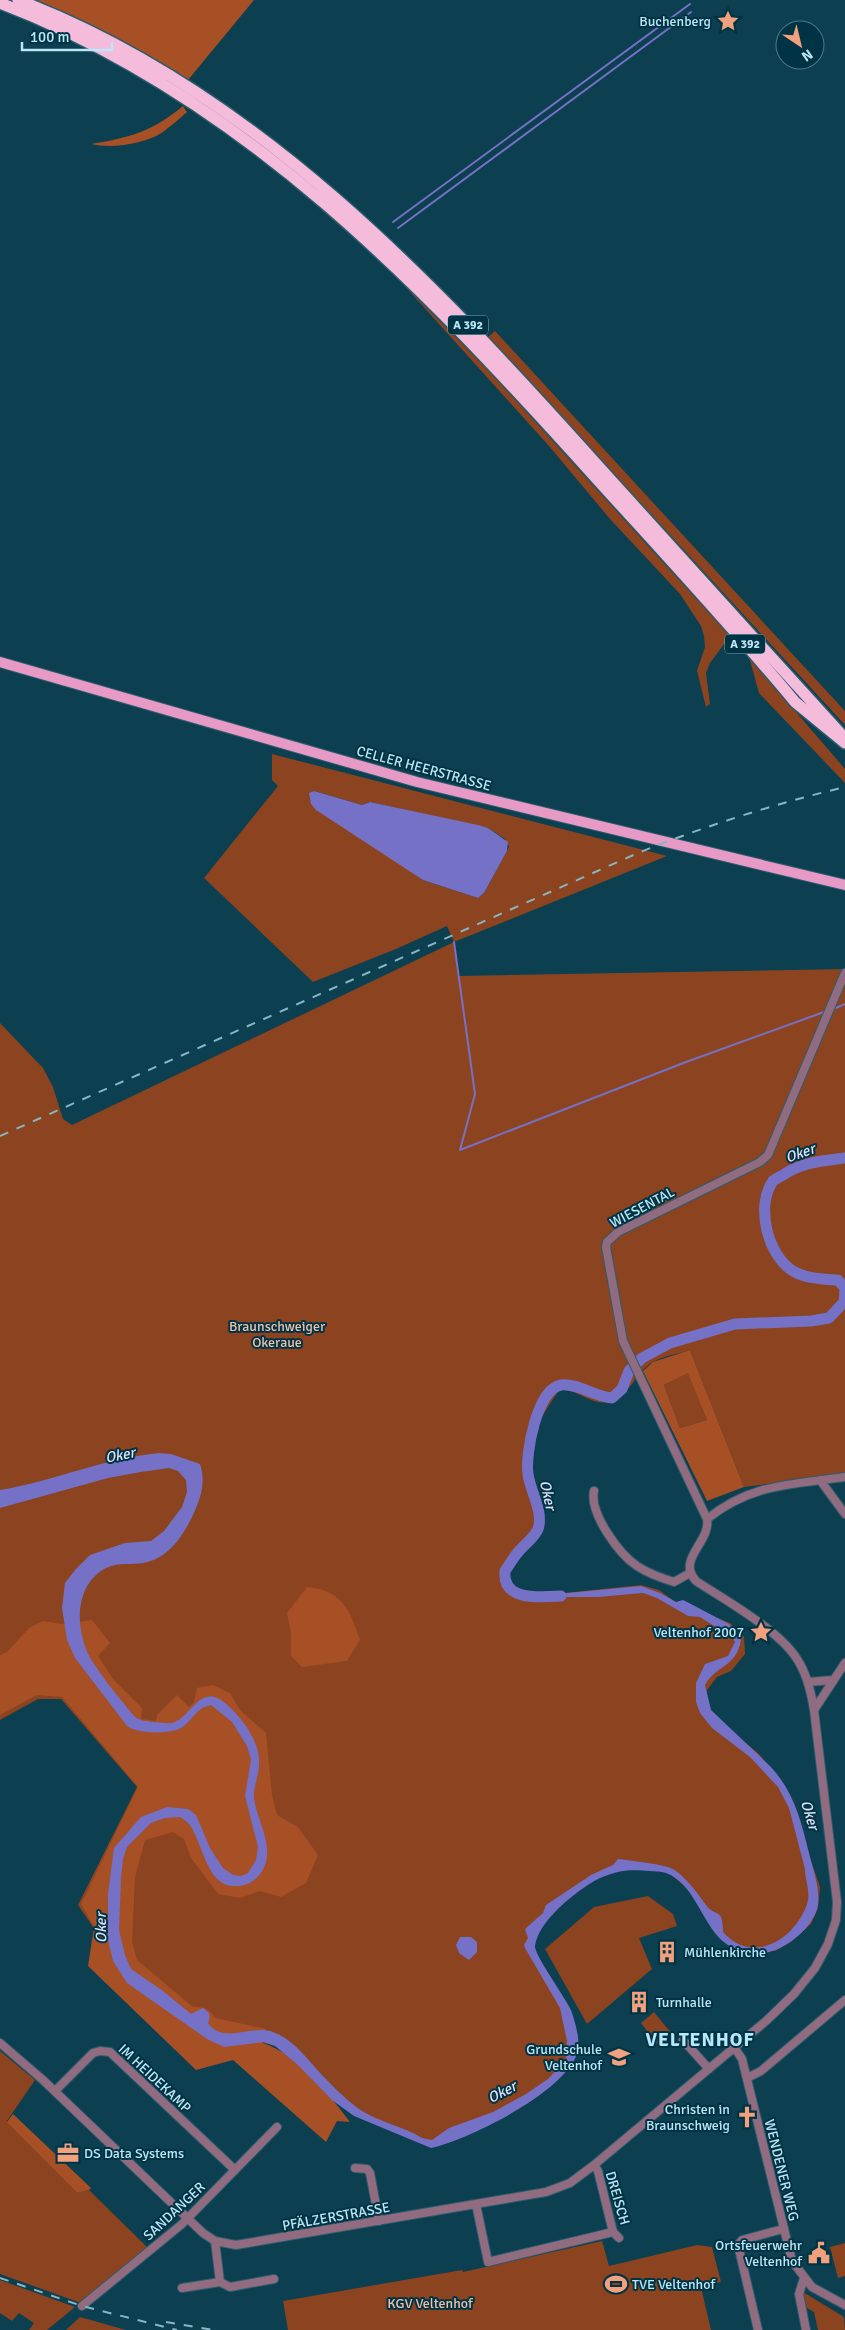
<svg xmlns="http://www.w3.org/2000/svg" width="845" height="2330" viewBox="0 0 845 2330" font-family="Signika,sans-serif">
<style>
.green{fill:#8c4320;fill-rule:evenodd}
.forest{fill:#a74f25;fill-rule:evenodd}
.water{fill:#7571c6}
.lines{fill:none;stroke-linecap:round;stroke-linejoin:round}
.stream{stroke:#7571c6;stroke-width:2}
.river{stroke:#7571c6;stroke-width:11}
.minor-casing{stroke:#2c5d6d;stroke-width:10}
.major-casing{stroke:#2c5d6d;stroke-width:12}
.highway-casing{stroke:#2c5d6d;stroke-width:14}
.minor{stroke:#916b80;stroke-width:8}
.major{stroke:#e89ac7;stroke-width:10}
.highway{stroke:#f4bbdb;stroke-width:11}
.rail{stroke:#89b5c5;stroke-width:2;stroke-dasharray:9 9;stroke-linecap:butt}
.labels{text-anchor:middle;stroke-width:4;stroke-linejoin:round;paint-order:stroke}
.shield{fill:#003444;stroke:#84b1c1;stroke-width:1}
.shield-label{font-size:12px;font-weight:bold;fill:#bde6f6}
.poi-label{font-size:14px;fill:#bde6f6;stroke:#003444;text-anchor:end}
.street-label{font-size:14px;fill:#bde6f6;stroke:#003444}
.park-label{font-size:14px;fill:#f0bfaa;stroke:#003444}
.water-label{font-size:15px;font-style:italic;fill:#dfe0f7;stroke:#003444}
.district-label{font-size:19px;font-weight:bold;letter-spacing:1px;fill:#b6e8fb;stroke:#003444}
</style>
<rect width="100%" height="100%" fill="#0c3f4f"/>
<path class="green" d="M402,283L487,369L730,636L710,663L706,673L710,704L706,707L697,671L705,647L704,636L701,626L680,594L610,519L549,446Z
M495,331L845,711V725L488,337Z
M749,657L845,769V783L759,693Z
M272,754L667,856L454,942L459,976L845,969V1474L744,1487L690,1350C679,1354 663,1356 653,1362C637,1371 631,1392 614,1400C593,1410 578,1387 559,1390L539,1421L529,1471L542,1515L538,1536C525,1547 508,1560 506,1579L516,1591L564,1593L641,1585L659,1590L674,1601L730,1623L744,1637L745,1654L731,1671L717,1677L707,1690L708,1711L759,1754L785,1786L820,1887L818,1908L811,1924L791,1942L775,1951L732,1946L688,1889L668,1872L623,1867L591,1881L561,1903L536,1930L532,1950L569,2010L568,2060L552,2080L514,2107L434,2142L424,2141L354,2113L286,2048L244,2038L121,1968L78,1905L137,1787L61,1699H38L0,1720V1023L43,1068L53,1087L63,1119L72,1125L454,942L447,926L396,949L313,982L204,878L278,786L272,780ZM314,791L362,805L370,802L488,828L505,839L509,847L507,851L484,893L478,898L423,880L309,794Z
M689,1372L707,1420L680,1428L664,1385Z
M648,1896L673,1914L677,1926L639,1938L652,1969L587,2024L545,1949L594,1907Z
M654,2012L672,2034L658,2045L641,2023Z
M0,2051L35,2080L7,2121L77,2193L89,2190L148,2248L81,2303L0,2274Z
M602,2241L609,2266L697,2245L712,2247L721,2282L701,2287L711,2330H288L283,2301L462,2270L463,2272Z
M845,2243V2276L838,2278L830,2247Z
M0,2280L75,2307L47,2330H29L34,2323L19,2313L12,2321L0,2313Z
M803,2292L844,2317L845,2330H818L814,2312L805,2307Z
M80,2317L126,2330H127H66Z"/>
<path class="forest" d="M34,0H254L188,80L120,40Z
M183,106L187,112C179,119 171,126 163,132C145,144 112,149 91,144C129,138 153,131 183,106Z
M690,1350L744,1487L707,1501L643,1371L653,1362ZM688,1373L707,1420L680,1428L664,1385Z
M307,1587C342,1590 350,1610 360,1640L347,1661L302,1667L291,1656V1634L287,1613Z
M92,1620L110,1643L98,1656L113,1679L142,1708L141,1719L156,1721L157,1715L177,1695L189,1707L194,1702L197,1688L213,1685L230,1693L240,1710L266,1733L272,1795L277,1815L298,1827L318,1855L306,1883L281,1897L260,1891L240,1898L218,1894L191,1858L184,1839L173,1832L145,1840L135,1877L132,1942L137,1960L193,2007C204,2007 209,2008 215,2018L266,2029L263,2043C299,2055 328,2093 350,2122L337,2121L326,2142L233,2060L196,2070L88,1966L94,1927L81,1904L138,1787L62,1697L37,1695L0,1715V1655L7,1652L29,1628L43,1621L62,1624Z
M13,2114L91,2188L89,2190L77,2193L7,2122Z"/>
<path class="water" d="M314,791L362,805L370,802L478,825L488,828L508,842L507,851L484,893L478,898L423,880L316,810L311,804L309,793Z
M159,1453L171,1454L200,1464C206,1482 201,1497 193,1515C183,1536 168,1559 143,1563C131,1565 118,1562 106,1568C77,1583 75,1621 86,1649C92,1666 122,1701 135,1717C141,1721 146,1721 153,1722C159,1722 166,1724 172,1723C191,1718 200,1682 225,1703C241,1716 261,1743 259,1764C259,1776 253,1787 254,1798C257,1823 278,1850 260,1874C255,1881 246,1886 237,1886C206,1889 203,1841 189,1824C186,1821 183,1819 180,1817L165,1818L151,1823L127,1847L123,1859L121,1878L119,1930L125,1955L131,1969L163,1991L191,2014L203,2008C210,2013 211,2015 208,2023C223,2045 253,2024 273,2032C295,2040 309,2062 325,2078C335,2089 347,2100 359,2109C378,2122 403,2126 422,2138L432,2140L449,2128L493,2112L526,2094L548,2079L566,2060L567,2041L560,2008L525,1948L524,1945L528,1938L525,1929L543,1913L546,1905L591,1875L613,1865L618,1859C634,1861 652,1863 668,1867C682,1871 698,1894 706,1905C715,1918 723,1906 723,1932C753,1966 795,1939 807,1904C811,1892 805,1881 805,1869L789,1808L778,1787L750,1757L712,1728L700,1713L696,1702V1683L705,1664L728,1656L735,1642L733,1638L700,1617L688,1616L657,1598L643,1593L598,1597H526L641,1586L660,1593L676,1602L683,1600L689,1603L729,1624L741,1640C736,1668 717,1664 705,1685L711,1710L771,1767C794,1792 801,1821 809,1853C813,1870 820,1887 818,1905C814,1929 781,1954 757,1954C751,1954 740,1950 734,1948C704,1937 698,1884 666,1873C661,1871 655,1872 650,1871C628,1869 618,1870 598,1879C577,1890 538,1921 535,1946C534,1954 565,1997 571,2010C575,2022 580,2038 578,2050C570,2090 468,2140 431,2148L354,2116L332,2100L298,2065L275,2046L263,2042L224,2047L207,2039L127,1983L113,1961L108,1940V1894L114,1848L141,1817L167,1807L188,1809L196,1815L210,1848L223,1868L233,1875L241,1876L248,1873L256,1860L258,1847L245,1796L251,1760L247,1746L232,1722L211,1705C198,1707 193,1718 184,1726C174,1735 137,1734 127,1726L75,1658L67,1640L62,1608L65,1583L75,1570L90,1555L125,1543L151,1541L164,1531L182,1507L187,1492L186,1480L178,1471L169,1468L141,1472L108,1478L0,1508V1490C54,1481 105,1458 159,1453Z
M460,1937H471L477,1942V1952L469,1960L459,1953L456,1945Z"/>
<g class="lines">
<path class="stream" d="M393,222L690,4
M398,228L691,12
M454,942L475,1094L460,1150L686,1062L824,1012
M836,1008L845,1004"/>
<path class="river" d="M845,1158C822,1161 802,1162 783,1175C780,1177 775,1179 773,1181C755,1206 768,1256 793,1271C806,1279 824,1279 838,1280L845,1288
M561,1596C541,1597 502,1602 505,1571C510,1564 514,1556 520,1550C526,1543 535,1537 538,1529C544,1512 530,1491 528,1474C525,1454 537,1389 561,1385C578,1383 595,1397 612,1398L622,1389L629,1371L642,1358L670,1343L735,1324L811,1321L829,1318L844,1302L845,1290"/>
<g class="minor-casing">
<path id="minor" d="M820,1480L845,1514
M594,1491C589,1513 619,1554 637,1566C649,1574 661,1578 674,1582L690,1573
M707,1519C752,1483 791,1485 845,1477
M808,1682L833,1680
M814,1710L845,1663
M683,2040L709,2069
M0,2043L43,2080L203,2233L215,2241L236,2245L546,2192L570,2183L594,2165L766,2021L794,1994L815,1968L828,1944L836,1920L837,1902L814,1710C811,1691 807,1674 797,1659C779,1630 725,1600 696,1581C676,1559 711,1542 707,1519L623,1341L606,1247L607,1242L618,1232L760,1162L768,1155L845,973
M734,2047L742,2059L792,2261L812,2287L845,2305
M747,2078L761,2071L845,2000
M55,2091L93,2053L100,2051L110,2052L235,2170
M594,2165L598,2171L613,2232L619,2238
M355,2168L367,2169L370,2173L379,2221
M476,2204L488,2262L613,2232
M804,2278L799,2294L806,2330
M220,2282L230,2287L274,2279
M182,2288L220,2282L215,2241
M82,2306L182,2224L277,2127
M758,2330L738,2245L742,2240L783,2229"/>
</g>
<g class="major-casing">
<path id="major" d="M0,662L417,782L845,885"/>
</g>
<g class="highway-casing">
<path id="highway" d="M18,0C255,90 435,284 600,468C680,557 760,645 840,733
M0,3C244,96 424,287 595,477C662,551 731,625 795,702L845,743"/>
</g>
<use href="#minor" class="minor"/>
<use href="#major" class="major"/>
<use href="#highway" class="highway"/>
<path class="rail" d="M0,1136L638,853C705,826 774,804 845,787
M0,2278L82,2306L177,2330
M166,2322L213,2330"/>
</g>
<defs>
<g id="sight-bare" transform="scale(1.725)"><path d="M0-6L1.8-2.2L6-1.7L2.9 1.2L3.7 5.4L0 3.3L-3.7 5.4L-2.9 1.2L-6-1.7L-1.8-2.2Z" fill="#f2a17e" stroke="#003444" stroke-width="2.5" paint-order="stroke"/></g>
<g id="building-bare" transform="scale(1.725)"><path d="M-4-6H4V6H1V3H-1V6H-4ZM-2.5-4.3h1.7v1.8h-1.7ZM.8-4.3h1.7v1.8H.8ZM-2.5-1h1.7V.8h-1.7ZM.8-1h1.7V.8H.8Z" fill="#f2a17e" stroke="#003444" stroke-width="2.5" paint-order="stroke"/></g>
<g id="school-bare" transform="scale(1.725)"><path d="M0-5L7-2L0 1L-7-2ZM-4 1L0 2.5L4 1V4Q0 6-4 4Z" fill="#f2a17e" stroke="#003444" stroke-width="2.5" paint-order="stroke"/></g>
<g id="church-bare" transform="scale(1.725)"><path d="M-1.2-6h2.4v3.5h3.3v2.4h-3.3V6h-2.4V-.1h-3.3v-2.4h3.3Z" fill="#f2a17e" stroke="#003444" stroke-width="2.5" paint-order="stroke"/></g>
<g id="office-bare" transform="scale(1.725)"><path d="M-6-3h4V-5.5h4V-3h4V5H-6ZM-1-4.5V-3h2v-1.5ZM-6 0V1H6V0Z" fill="#f2a17e" stroke="#003444" stroke-width="2.5" paint-order="stroke"/></g>
<g id="civic-bare" transform="scale(1.725)"><path d="M-.6-6.5H3V-4.5H.6V-3L4-1V1h2V6H-6V1h2V-1L-.6-3ZM-1.2 2.5V6h2.4V2.5Z" fill="#f2a17e" stroke="#003444" stroke-width="2.5" paint-order="stroke"/></g>
<g id="stadium-bare" transform="scale(1.725)"><path d="M0-5a6.5 5 0 1 0 0 10a6.5 5 0 1 0 0-10ZM-3.5-1.8h7v3.6h-7Z" fill="#f2a17e" stroke="#003444" stroke-width="2.5" paint-order="stroke"/></g>
</defs>
<g fill-rule="evenodd">
<use href="#sight-bare" x="728" y="21"/>
<use href="#sight-bare" x="761" y="1632"/>
<use href="#building-bare" x="667" y="1952"/>
<use href="#building-bare" x="639" y="2002"/>
<use href="#school-bare" x="619" y="2057"/>
<use href="#church-bare" x="747" y="2117"/>
<use href="#office-bare" x="68" y="2153"/>
<use href="#civic-bare" x="819" y="2253"/>
<use href="#stadium-bare" x="616" y="2284"/>
</g>
<g class="labels">
<g class="shield">
<rect x="448" y="315.5" width="40" height="19" rx="4"/>
<rect x="725" y="634.5" width="40" height="19" rx="4"/>
</g>
<g class="shield-label">
<text x="468" y="329">A 392</text>
<text x="745" y="648">A 392</text>
</g>
<g class="poi-label">
<text x="711" y="26">Buchenberg</text>
<text x="744" y="1637">Veltenhof 2007</text>
<text x="684" y="1957" text-anchor="start">Mühlenkirche</text>
<text x="656" y="2007" text-anchor="start">Turnhalle</text>
<text x="602" y="2054">Grundschule<tspan x="602" dy="16">Veltenhof</tspan></text>
<text x="730" y="2114">Christen in<tspan x="730" dy="16">Braunschweig</tspan></text>
<text x="84" y="2158" text-anchor="start">DS Data Systems</text>
<text x="802" y="2250">Ortsfeuerwehr<tspan x="802" dy="16">Veltenhof</tspan></text>
<text x="632" y="2289" text-anchor="start">TVE Veltenhof</text>
</g>
<g class="street-label">
<text transform="translate(424 768) rotate(15)" y="5">CELLER HEERSTRASSE</text>
<text transform="translate(642 1207) rotate(-28)" y="5">WIESENTAL</text>
<text transform="translate(155 2078) rotate(43)" y="5">IM HEIDEKAMP</text>
<text transform="translate(782 2170) rotate(76)" y="5">WENDENER WEG</text>
<text transform="translate(618 2198) rotate(74)" y="5">DREISCH</text>
<text transform="translate(174 2211) rotate(-43)" y="5">SANDANGER</text>
<text transform="translate(336 2216) rotate(-10)" y="5">PFÄLZERSTRASSE</text>
</g>
<g class="park-label">
<text x="277" y="1331">Braunschweiger<tspan x="277" dy="16">Okeraue</tspan></text>
<text x="430" y="2308">KGV Veltenhof</text>
</g>
<g class="water-label">
<text transform="translate(800 1153) rotate(-19)" y="5">Oker</text>
<text transform="translate(120 1455) rotate(-11)" y="5">Oker</text>
<text transform="translate(548 1495) rotate(77)" y="5">Oker</text>
<text transform="translate(810 1815) rotate(73)" y="5">Oker</text>
<text transform="translate(101 1928) rotate(-91)" y="5">Oker</text>
<text transform="translate(502 2092) rotate(-28)" y="5">Oker</text>
</g>
<g class="district-label">
<text x="700" y="2046">VELTENHOF</text>
</g>
</g>
<g transform="translate(800 45) rotate(145)"><circle r="24" fill="#003444" stroke="#4c7b8b"/>
<path d="M0-4L9 19L0 12L-9 19Z" fill="#f2a17e"/>
<text y="-8" font-size="14" font-weight="bold" text-anchor="middle" fill="#bde6f6">N</text>
</g>
<path d="M22 42v8h90v-8" fill="none" stroke="#bde6f6" stroke-width="2.5"/>
<text x="30" y="42" font-size="15" fill="#bde6f6" stroke="#003444" stroke-width="4" paint-order="stroke">100 m</text>
</svg>
